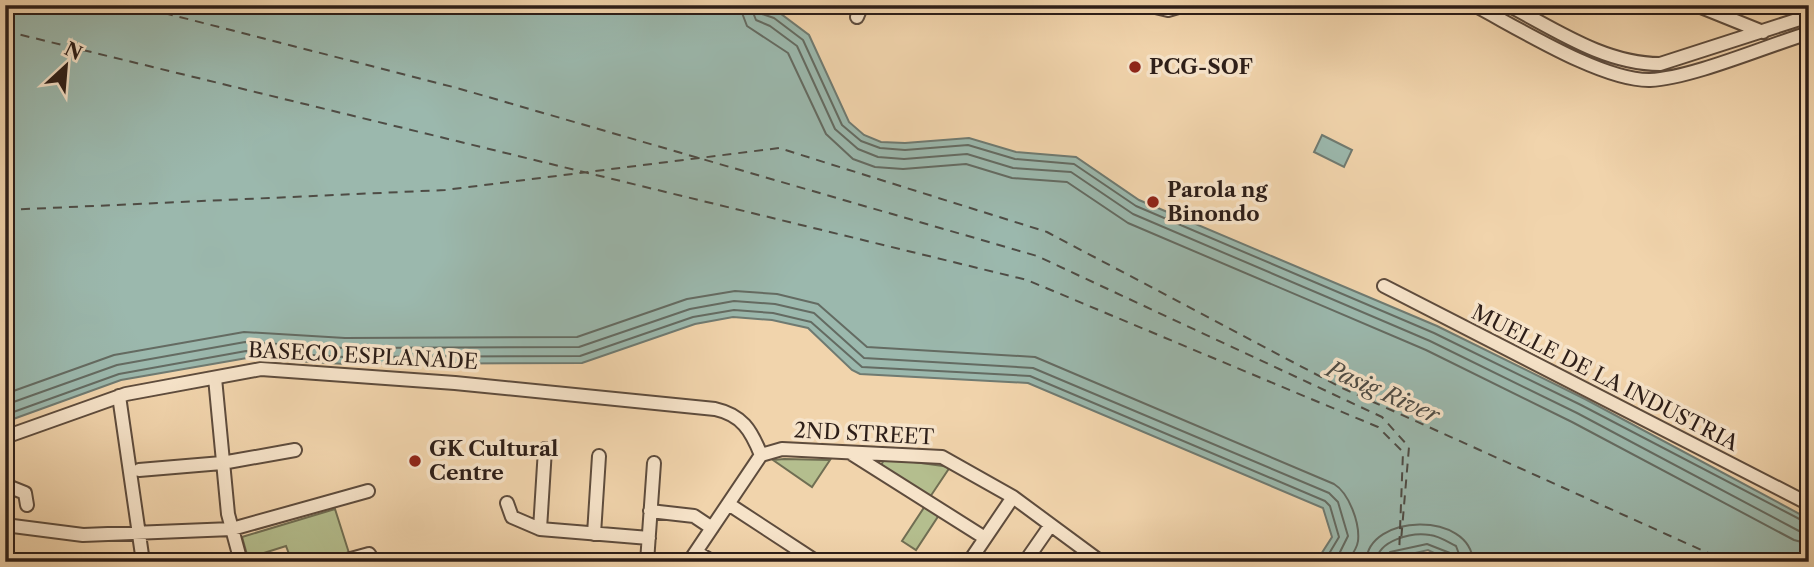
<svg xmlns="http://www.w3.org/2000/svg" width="1814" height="567" viewBox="0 0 1814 567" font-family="'Libre Caslon Text',serif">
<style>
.green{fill:#b4be8e;stroke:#706e53;stroke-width:2}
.water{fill:#9bb8ad;stroke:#6f7a71;stroke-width:2}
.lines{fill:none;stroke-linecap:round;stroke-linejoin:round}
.shore{stroke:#646b62;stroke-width:2}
.ferry{stroke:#4e4c45;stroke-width:2;stroke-dasharray:9 7;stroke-linecap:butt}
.minor-casing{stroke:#5e4c3d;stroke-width:16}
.minor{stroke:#f6e3c9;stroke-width:12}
.poi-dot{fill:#8f2418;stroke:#f6e3c9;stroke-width:2.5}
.labels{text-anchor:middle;stroke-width:7;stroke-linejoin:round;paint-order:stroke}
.poi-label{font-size:21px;font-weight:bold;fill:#2d1e18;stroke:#f6e3c9;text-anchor:start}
.street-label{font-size:21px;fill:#2d1e18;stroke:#f6e3c9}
.water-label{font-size:23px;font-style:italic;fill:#4e4c45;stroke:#f6e3c9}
</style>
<rect width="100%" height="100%" fill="#f1d4ac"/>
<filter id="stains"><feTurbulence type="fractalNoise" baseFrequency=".00286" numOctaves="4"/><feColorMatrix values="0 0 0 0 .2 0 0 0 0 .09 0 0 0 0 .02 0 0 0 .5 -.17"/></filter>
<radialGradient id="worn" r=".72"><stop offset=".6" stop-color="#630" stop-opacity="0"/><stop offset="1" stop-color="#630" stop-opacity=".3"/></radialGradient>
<path class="green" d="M885,458L950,467L930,497L880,467Z
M784,459L830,460L812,487L773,460Z
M925,506L939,515L916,550L902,541Z
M335,509L349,553L322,562H292L286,546L248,558L242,537Z"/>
<path class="water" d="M5,5H754L777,11L809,35L849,122L864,135L881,142L905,143L969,138L1016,152L1076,157L1139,200L1437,326L1585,399L1809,519V562H1453L1428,550L1393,558L1391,562H1316L1332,537L1323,508L1028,383L860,374L852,370L808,328L772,320L733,317L695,324L582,363L345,364L247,358L121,380L5,422Z
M1322,135L1352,150L1344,167L1314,152Z"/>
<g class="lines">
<path class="shore" d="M739,5L747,26L788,53L826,134L853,159L875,167L903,169L966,164L1012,178L1067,182L1128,223L1426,350L1572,422L1794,540L1809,544
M750,5L756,20L770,26L797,46L835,129L858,149L878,157L904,159L967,154L1013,168L1071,172L1133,214L1430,341L1577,413L1799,531L1809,533
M759,5L762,14L774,18L803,40L842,125L861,141L880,148L905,150L968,145L1015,159L1074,164L1136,206L1434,333L1581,405L1809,524
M5,394L114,355L244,332L345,338L577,337L687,299L735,291L777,294L818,304L867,347L1035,357L1334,484C1349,493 1360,523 1358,541C1357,549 1352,555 1347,562
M5,405L117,365L245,342L345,348L579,347L690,309L734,301L775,304L814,313L864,358L1033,368L1329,493L1338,502L1348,536L1335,562
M5,415L119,374L246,351L345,357L580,356L693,317L734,310L773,313L811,322L862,367L1030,376L1325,501L1330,506L1339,537L1324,562
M1366,562C1368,513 1471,511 1473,562
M1376,562C1378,540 1412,532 1430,535C1439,536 1448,542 1456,546L1462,562
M1385,562L1390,552L1427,544L1450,553L1454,562"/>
<path class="ferry" d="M133,5L457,88L1037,256L1382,417L1409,447L1401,541
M5,31L1027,280L1378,427L1403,452L1399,556
M5,210L445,190L779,148L1047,232L1340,387L1728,562"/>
<g class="minor-casing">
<path id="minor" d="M1147,5L1168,10L1185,5
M1474,5C1518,28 1602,81 1650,80C1692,78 1766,46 1809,33
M1508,5C1556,30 1605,64 1660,64L1809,16
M1696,5L1763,32
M857,17L862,5
M1384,286L1809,504
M215,378L228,514L241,562
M119,396L143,562
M5,437L126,394L261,369L455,383L715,409C742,415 751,430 761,455
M852,454L985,538
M761,455L782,449L942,457L1013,497L1101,562
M139,470L222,463L295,450
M5,479L10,487L25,493L27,505
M507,503L512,517L540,529L649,538
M730,505L817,562
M650,511L694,516L712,528
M5,525L83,535L232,529L368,491
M540,529L545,449
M594,534L599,456
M696,552L713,562
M340,562L369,554L374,562
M647,562L654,463
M689,562L761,455
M969,562L1013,497
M1025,562L1050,526"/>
</g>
<use href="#minor" class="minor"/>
</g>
<g class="poi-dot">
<circle cx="1135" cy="67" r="7"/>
<circle cx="1153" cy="202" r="7"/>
<circle cx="415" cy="461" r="7"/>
</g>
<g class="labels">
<g class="poi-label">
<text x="1149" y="74">PCG-SOF</text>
<text x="1167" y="197">Parola ng<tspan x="1167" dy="24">Binondo</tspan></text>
<text x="429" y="456">GK Cultural<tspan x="429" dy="24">Centre</tspan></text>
</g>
<g class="street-label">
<text transform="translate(363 356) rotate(3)" y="7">BASECO ESPLANADE</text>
<text transform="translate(1605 378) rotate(27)" y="7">MUELLE DE LA INDUSTRIA</text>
<text transform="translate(864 434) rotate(3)" y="7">2ND STREET</text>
</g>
<g class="water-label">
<text transform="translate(1383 392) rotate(24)" y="8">Pasig River</text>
</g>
</g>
<rect width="1814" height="567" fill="none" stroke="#f1d4ac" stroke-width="28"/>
<rect x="7" y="7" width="1800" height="553" fill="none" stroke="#2d1e18" stroke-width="3.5"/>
<rect x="14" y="14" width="1786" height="539" fill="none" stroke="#2d1e18" stroke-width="2"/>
<g transform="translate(66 66) rotate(26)" stroke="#f6e3c9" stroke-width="5" paint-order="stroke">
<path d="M0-5L12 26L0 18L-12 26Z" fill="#2d1e18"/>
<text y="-10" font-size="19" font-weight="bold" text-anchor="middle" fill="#2d1e18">N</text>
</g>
<rect width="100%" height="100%" filter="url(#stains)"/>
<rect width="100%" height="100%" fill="url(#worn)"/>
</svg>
